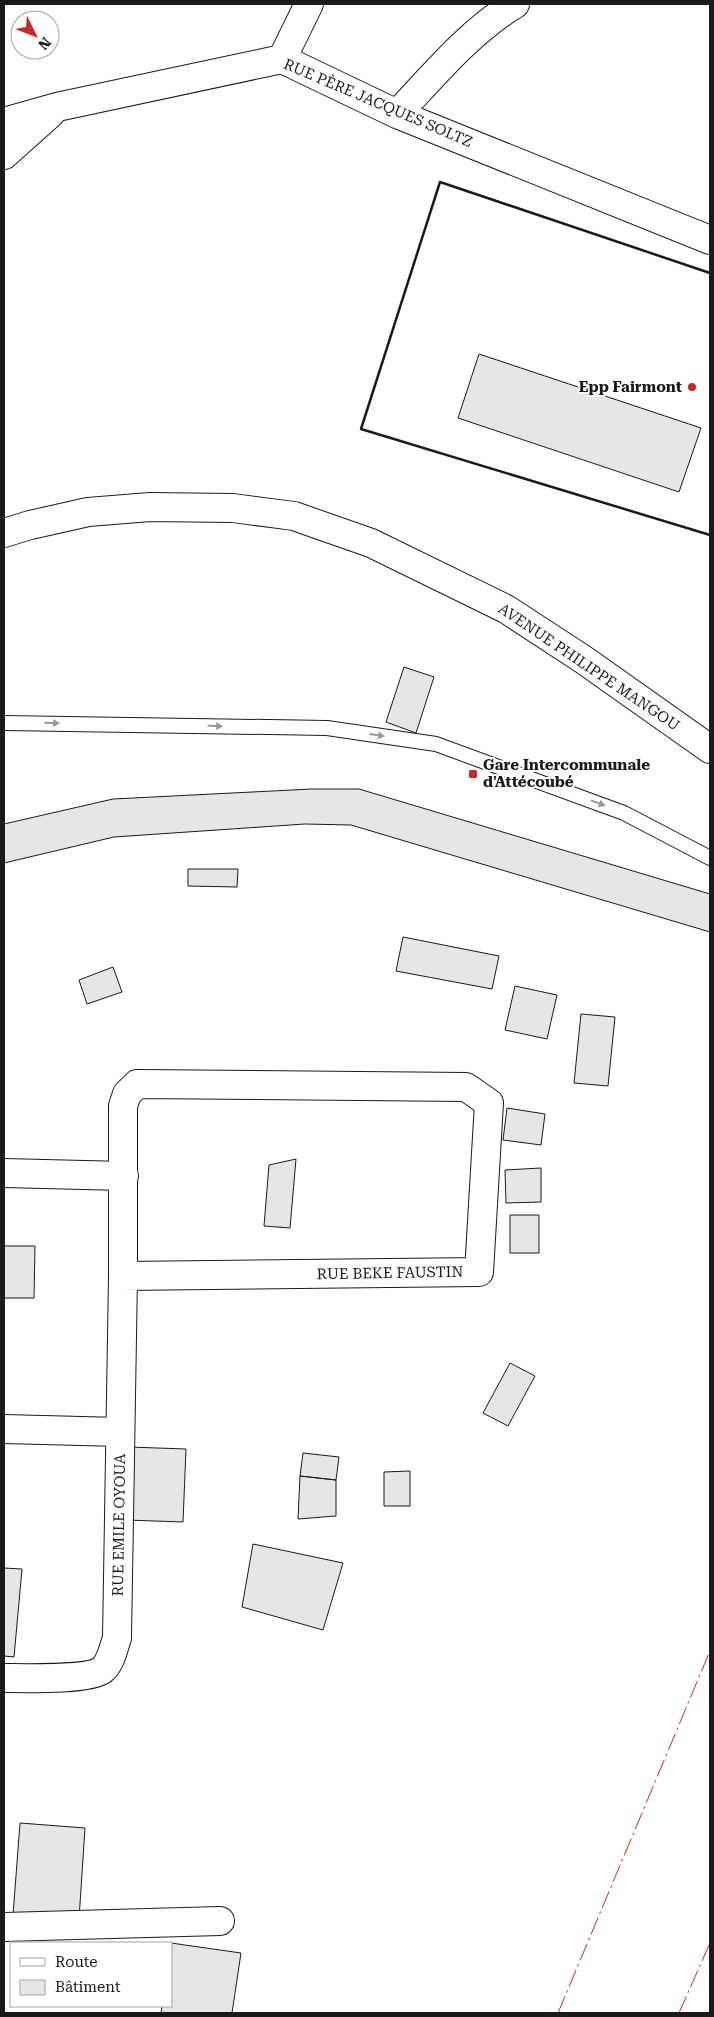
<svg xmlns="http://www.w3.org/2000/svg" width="714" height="2017" viewBox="0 0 714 2017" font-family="'Roboto Serif',serif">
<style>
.building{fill:#e6e6e6;stroke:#1a1a1a}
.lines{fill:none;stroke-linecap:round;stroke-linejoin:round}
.service-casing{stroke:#1a1a1a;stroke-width:16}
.minor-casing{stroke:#1a1a1a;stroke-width:30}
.tertiary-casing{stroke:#1a1a1a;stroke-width:30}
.service{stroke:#fff;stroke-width:14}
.minor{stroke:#fff;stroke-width:28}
.tertiary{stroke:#fff;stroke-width:28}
.wall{stroke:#1a1a1a;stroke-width:2.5}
.power{stroke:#c62828;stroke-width:1;stroke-dasharray:18 4 2.5 4;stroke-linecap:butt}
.oneway{fill:#989898}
.poi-dot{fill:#c62828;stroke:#fff;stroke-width:2}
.labels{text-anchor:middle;stroke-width:4;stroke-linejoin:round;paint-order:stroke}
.street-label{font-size:15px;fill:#1a1a1a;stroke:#fff}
.poi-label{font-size:15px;font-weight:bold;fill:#1a1a1a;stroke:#fff;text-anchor:end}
</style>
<rect width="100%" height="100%" fill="#fff"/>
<path class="building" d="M479,354L701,428L679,492L458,418Z
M404,667L434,677L416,733L386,722Z
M312,789H359L710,894V932L351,825L305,824L114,837L4,863V824L113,799Z
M188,869H238L237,887L188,886Z
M403,937L499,956L492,989L396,971Z
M113,967L122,992L87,1004L79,980Z
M515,986L557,995L547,1039L505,1030Z
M581,1014L615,1017L608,1086L574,1083Z
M507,1108L545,1114L541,1145L503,1140Z
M296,1159L290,1228L264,1226L269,1165Z
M541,1168V1202L506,1203L505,1170Z
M510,1215H539V1253H510Z
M4,1246H35L34,1298H4Z
M510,1363L535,1376L508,1426L483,1413Z
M129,1447L186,1449L183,1522L126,1520Z
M303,1453L339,1457L336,1480L300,1476Z
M410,1471V1506H384V1472Z
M300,1476L336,1480V1516L298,1519Z
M253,1544L343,1563L323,1630L242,1607Z
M4,1568L22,1569L14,1657L4,1656Z
M20,1823L85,1828L79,1919L13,1915Z
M171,1943L241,1953L232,2013H161L162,2006H171Z"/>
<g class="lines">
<g class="service-casing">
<path id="service" d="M4,723L327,728L436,744L624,813L710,858"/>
</g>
<g class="minor-casing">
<path id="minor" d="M282,59L309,4
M397,114C434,75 469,32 515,4
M4,122L57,107L282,59L397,114L710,240
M4,155L51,113
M137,1084L466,1087L489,1103L479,1272L123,1276V1106L127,1094Z
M4,1173L124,1176
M4,1429L120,1432
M4,1678C23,1678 89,1680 102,1670C111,1663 113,1649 117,1638L123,1276
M4,1927L220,1921"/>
</g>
<g class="tertiary-casing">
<path id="tertiary" d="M4,533L30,525L88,512L150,507L233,508L294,516L371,543L506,609L584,660L710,749"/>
</g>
<use href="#service" class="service"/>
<use href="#minor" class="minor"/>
<use href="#tertiary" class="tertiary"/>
<path class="wall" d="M710,273L440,182L361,429L710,535"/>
<path class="power" d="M558,2013L710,1651
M679,2013L710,1943"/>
</g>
<defs><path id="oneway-solid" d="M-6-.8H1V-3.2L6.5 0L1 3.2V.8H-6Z" transform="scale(1.25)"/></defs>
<g class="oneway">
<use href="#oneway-solid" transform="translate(52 723) rotate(1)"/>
<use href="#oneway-solid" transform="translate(215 726) rotate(1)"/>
<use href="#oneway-solid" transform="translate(377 735) rotate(8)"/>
<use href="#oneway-solid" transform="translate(598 803) rotate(20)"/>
</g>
<g class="poi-dot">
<circle cx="692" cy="387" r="5"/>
<rect x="468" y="769" width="10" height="10" rx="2.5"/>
</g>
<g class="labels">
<g class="street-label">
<text transform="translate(378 103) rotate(23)" y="5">RUE PÈRE JACQUES SOLTZ</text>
<text transform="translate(589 667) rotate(34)" y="5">AVENUE PHILIPPE MANGOU</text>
<text transform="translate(390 1273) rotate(-1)" y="5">RUE BEKE FAUSTIN</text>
<text transform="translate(119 1525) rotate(-89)" y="5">RUE EMILE OYOUA</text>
</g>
<g class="poi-label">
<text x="682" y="392">Epp Fairmont</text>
<text x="483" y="770" text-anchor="start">Gare Intercommunale<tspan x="483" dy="17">d'Attécoubé</tspan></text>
</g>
</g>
<rect width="714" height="2017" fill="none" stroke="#1a1a1a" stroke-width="10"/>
<rect x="10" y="1942" width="162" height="65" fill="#ffffff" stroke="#a3a3a3"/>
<rect x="20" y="1958" width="25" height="8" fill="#ffffff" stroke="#a3a3a3"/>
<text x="55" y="1967" font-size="15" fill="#1a1a1a">Route</text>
<rect x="20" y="1980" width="25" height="15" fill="#e6e6e6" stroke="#a3a3a3"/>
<text x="55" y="1992" font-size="15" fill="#1a1a1a">Bâtiment</text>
<g transform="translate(35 35) rotate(132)"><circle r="24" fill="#ffffff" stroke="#a3a3a3"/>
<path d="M0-4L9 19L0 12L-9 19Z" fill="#c62828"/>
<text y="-8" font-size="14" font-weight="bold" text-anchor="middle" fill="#1a1a1a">N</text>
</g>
</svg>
